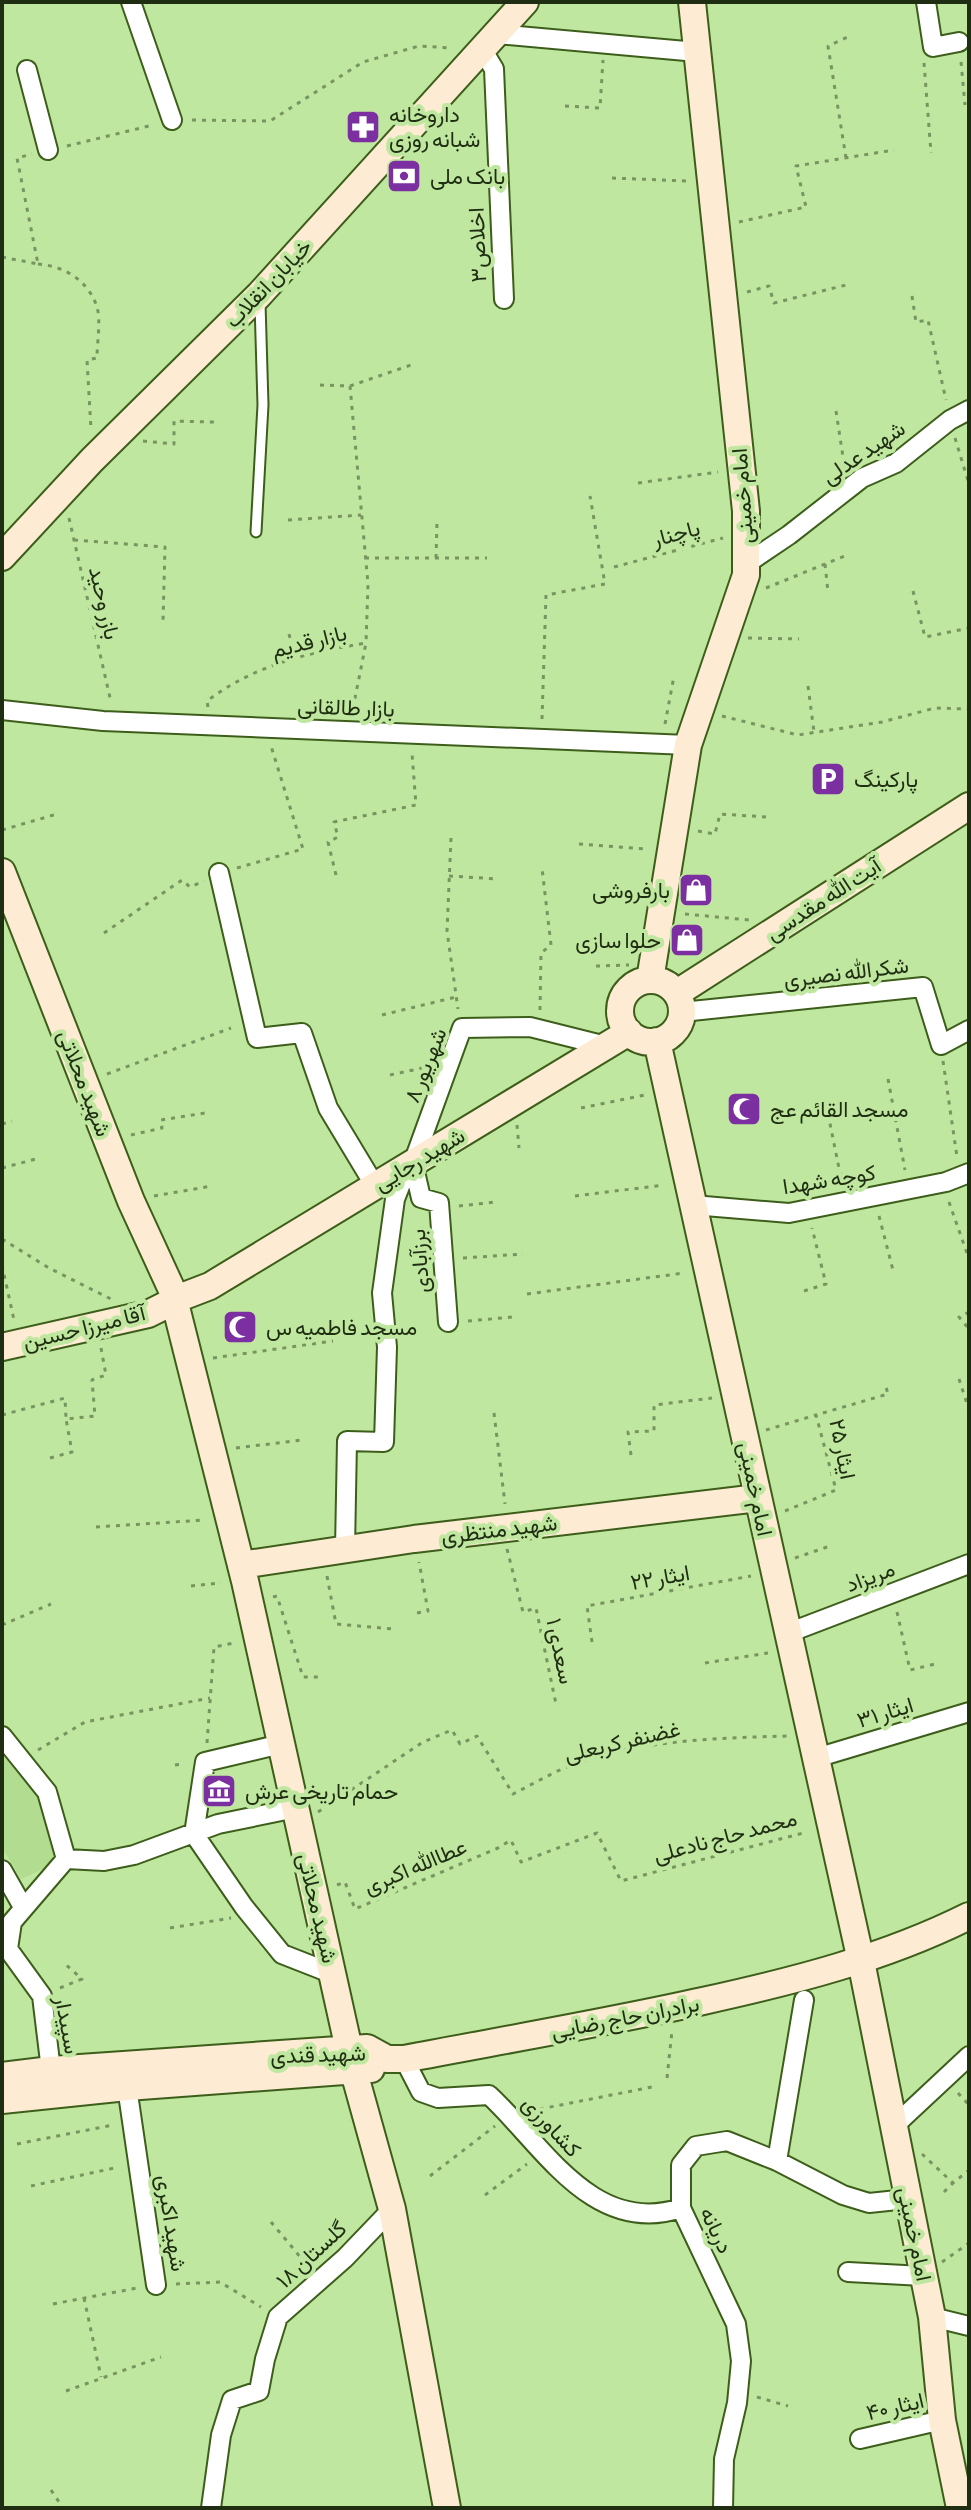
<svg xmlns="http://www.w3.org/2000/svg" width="971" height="2510" viewBox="0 0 971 2510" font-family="'Asap Condensed',Vazirmatn,sans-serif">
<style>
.built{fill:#b2dc8f}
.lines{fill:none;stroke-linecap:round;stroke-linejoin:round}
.lane-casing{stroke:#3d5e1b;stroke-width:13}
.street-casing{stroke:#3d5e1b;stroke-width:22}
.secondary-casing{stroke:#3d5e1b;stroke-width:30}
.path{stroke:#789460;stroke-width:3;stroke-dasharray:4 6;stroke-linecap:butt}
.lane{stroke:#fff;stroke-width:9}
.street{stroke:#fff;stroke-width:18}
.secondary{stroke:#fdebd3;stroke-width:26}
.labels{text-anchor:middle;stroke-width:8;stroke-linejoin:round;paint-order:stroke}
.poi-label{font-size:22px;fill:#1f2e12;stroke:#c0e7a0;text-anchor:start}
.street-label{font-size:22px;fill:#1f2e12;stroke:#c0e7a0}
</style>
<rect width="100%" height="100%" fill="#c0e7a0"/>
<path class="built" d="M2,1749L39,1794L59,1848L52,1865L21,1879L2,1847Z"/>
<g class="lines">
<g class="lane-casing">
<path id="lane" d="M256,532L263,405L260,303"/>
</g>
<g class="street-casing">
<path id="street" d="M131,2L172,120
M926,2L933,47L959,42
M496,34L697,52
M482,49L494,69L504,299
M27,70L48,150
M746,564L789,535L862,478L896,463L950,420L969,410
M2,710L103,721L688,745
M219,873L257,1038L302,1033L328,1108L375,1186
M682,1012L923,987L941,1045L969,1030
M693,1205L789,1213L946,1182L969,1173
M448,1322L439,1203L421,1198L413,1163L462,1028L530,1027L606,1046
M345,1549L347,1441L384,1442L387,1347L382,1293L395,1199L408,1166
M788,1633L969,1564
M2,1736L47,1792L66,1859
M281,1744L205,1762L194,1834L244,1907L282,1954L333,1974
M816,1758L969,1712
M2,1870L23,1907
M8,1949L12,1922L66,1859L104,1861L134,1855L218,1824L296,1808
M8,1949L42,1996L51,2070
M404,2059L421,2092L438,2098L489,2095C543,2145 593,2237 681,2208
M127,2087L156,2285
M893,2127L969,2056
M777,2161L804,2000
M848,2272L923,2276
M932,2317L969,2326
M860,2439L942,2420
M211,2508L221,2435L232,2400L259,2391L265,2359L278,2317L345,2258L392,2209
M723,2508L724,2459L737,2403L741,2361L736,2324L681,2208V2165L696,2146L727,2141L777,2161L843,2195L869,2203L907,2199"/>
</g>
<g class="secondary-casing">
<path id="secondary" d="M2,557L92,460L259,295L525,2
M2,872L131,1201L172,1290
M620 1011a31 31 0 1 1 62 0a31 31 0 1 1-62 0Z
M650,980L688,745L746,575V511L692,2
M677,993L969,806
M657,1041L861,1961L932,2317L942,2420L960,2508
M184,1296L210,1286L629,1032
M177,1311L245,1581L354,2072L392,2209L447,2508
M2,1347L148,1314L166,1305
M241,1565L414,1539L758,1498
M2,2076L51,2070L367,2048L387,2059H404C504,2040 604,2023 703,2001C794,1981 885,1958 969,1916
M2,2100L127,2087L371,2069"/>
</g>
<path class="path" d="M961,62L965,105
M924,63L931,153
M565,106L600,108L603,60
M192,120L270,121L363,62L419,46L452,48
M67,146L153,125
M846,158L828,46L852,35
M612,178L687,181
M739,222L806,207L796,166L894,150
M2,257L38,264L17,158L32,154
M38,264C64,266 88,280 97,307C101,321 97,343 97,358L87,360L91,429
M747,292L769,286L774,303L846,285
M912,296L916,322L928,320L946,400
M320,385L350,386L411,365
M350,386L368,584L366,643
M836,411L845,470
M955,438L969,484
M143,441L174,444V421L214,422
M638,483L718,472
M69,518L111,702
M288,520L361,515
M74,540L165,547L163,621
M365,558H487
M436,558L437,522
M825,564L828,592
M614,567L723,538
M766,588L845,556
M913,591L925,637L969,628
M289,634L295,658
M748,638L799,639
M808,686L814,732
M208,707L207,701C255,665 306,653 366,643L352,713
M722,716L798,735L882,722L935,708L969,709
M542,719L546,595L605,584L590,496
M665,724L674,676
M2,830L57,814
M698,831L715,834L720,814L766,817
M451,838L447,931L458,1009
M579,844L647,849
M237,868L303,849L271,746
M336,875L328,842L338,837L334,822L416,805L412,753
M449,876L498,879
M685,914L749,920
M104,933L182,880L190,887L204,881
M596,966L629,965
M540,1010L541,953L551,945L542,868
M382,1015L456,997
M943,1061L957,1157
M107,1074L231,1028
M390,1075L427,1067
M888,1079L905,1170
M826,1104L842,1183
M581,1108L645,1095
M2,1124L12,1121
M517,1125L519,1148
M131,1135L162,1128L161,1120L205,1113
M2,1168L36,1159
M154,1196L212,1186
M575,1196L664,1185
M949,1202L969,1259
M459,1206L496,1202
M879,1216L894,1274
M2,1239L49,1268L111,1299
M463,1258L523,1254
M2,1265L14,1320
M804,1291L826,1284L812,1228
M527,1294L684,1273
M969,1312L959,1317L969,1329
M468,1321L513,1317
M213,1358L333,1341
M959,1379L969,1410
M494,1413L505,1504
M2,1415L65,1398L66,1418
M766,1430L816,1415
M236,1448L302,1440
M631,1455L628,1432L654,1431V1405L712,1398
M50,1458L72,1452L66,1419L95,1416L92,1380L106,1375L101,1348
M785,1511L836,1490L816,1415L888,1394L886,1387
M96,1527L205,1520
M507,1549L523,1612L536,1608L556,1704
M795,1558L830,1546
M327,1576L336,1624L393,1629
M191,1586L221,1583
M273,1597L277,1596L303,1677H319
M897,1612L910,1670L935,1664
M417,1613L428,1611L419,1562
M2,1625L51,1604
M592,1642L587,1606L751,1576
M705,1663L768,1653
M207,1743L214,1647L234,1643
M38,1750L85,1722L210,1698
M175,1765L184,1764
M318,1812L423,1742L452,1730L460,1744L477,1736L513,1794C533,1784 553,1772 574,1764C642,1740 716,1738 787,1736
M337,1885L345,1882L355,1909L498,1848L511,1840L521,1862L597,1833L621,1881L807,1832
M170,1928L231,1918
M60,1988L82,1979L64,1963
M667,2078L672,2031
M958,2093L969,2105
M530,2111L652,2087
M17,2144L113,2125
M922,2154L953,2183L968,2171
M430,2176L495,2126
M31,2186L119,2167
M944,2192L953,2183
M485,2195L527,2164
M271,2222L307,2265
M942,2262L969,2243
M176,2284L220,2282L261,2307
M84,2298L101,2377
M53,2304L137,2288
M66,2391L161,2357
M757,2397L788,2406
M51,2490L63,2508"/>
<use href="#lane" class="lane"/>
<use href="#street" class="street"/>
<use href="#secondary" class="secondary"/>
</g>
<defs>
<g id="pharmacy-square" transform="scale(1.8)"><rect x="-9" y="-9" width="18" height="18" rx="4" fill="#7b2fa1" stroke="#c0e7a0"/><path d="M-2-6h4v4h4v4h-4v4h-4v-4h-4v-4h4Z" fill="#fff"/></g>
<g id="bank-square" transform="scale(1.8)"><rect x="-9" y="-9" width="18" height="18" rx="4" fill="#7b2fa1" stroke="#c0e7a0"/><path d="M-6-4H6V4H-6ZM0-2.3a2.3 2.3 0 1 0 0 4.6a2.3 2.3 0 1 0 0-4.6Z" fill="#fff"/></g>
<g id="parking-square" transform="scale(1.8)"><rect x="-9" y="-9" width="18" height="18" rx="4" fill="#7b2fa1" stroke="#c0e7a0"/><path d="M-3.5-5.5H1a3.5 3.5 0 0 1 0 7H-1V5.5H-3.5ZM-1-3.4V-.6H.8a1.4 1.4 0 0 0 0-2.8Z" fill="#fff"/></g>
<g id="shop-square" transform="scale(1.8)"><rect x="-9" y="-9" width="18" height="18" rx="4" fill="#7b2fa1" stroke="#c0e7a0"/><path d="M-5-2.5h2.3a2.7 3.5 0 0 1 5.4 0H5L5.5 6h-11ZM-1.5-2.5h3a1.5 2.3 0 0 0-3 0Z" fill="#fff"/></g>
<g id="mosque-square" transform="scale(1.8)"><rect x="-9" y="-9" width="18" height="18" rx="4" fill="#7b2fa1" stroke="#c0e7a0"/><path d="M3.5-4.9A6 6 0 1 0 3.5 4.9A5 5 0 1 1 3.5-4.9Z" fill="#fff"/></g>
<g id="museum-square" transform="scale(1.8)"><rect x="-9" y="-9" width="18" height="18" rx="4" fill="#7b2fa1" stroke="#c0e7a0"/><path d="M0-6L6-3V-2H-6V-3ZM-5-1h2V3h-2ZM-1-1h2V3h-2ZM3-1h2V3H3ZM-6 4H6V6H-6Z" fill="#fff"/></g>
</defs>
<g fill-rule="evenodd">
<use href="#pharmacy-square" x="363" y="127"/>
<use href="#bank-square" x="404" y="176"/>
<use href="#parking-square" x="828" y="779"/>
<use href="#shop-square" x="696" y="890"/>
<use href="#shop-square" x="687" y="940"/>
<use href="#mosque-square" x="744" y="1109"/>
<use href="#mosque-square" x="240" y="1327"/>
<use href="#museum-square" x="219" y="1791"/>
</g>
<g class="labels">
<g class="poi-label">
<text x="389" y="122">داروخانه<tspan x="389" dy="25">شبانه روزی</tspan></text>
<text x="430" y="184">بانک ملی</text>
<text x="854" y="787">پارکینگ</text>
<text x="670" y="898" text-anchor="end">بارفروشی</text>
<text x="661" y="948" text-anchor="end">حلوا سازی</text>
<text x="770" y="1117">مسجد القائم عج</text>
<text x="266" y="1335">مسجد فاطمیه س</text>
<text x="245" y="1799">حمام تاریخی عرش</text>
</g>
<g class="street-label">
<text transform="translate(477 245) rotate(-92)" y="8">اخلاص۳</text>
<text transform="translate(268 283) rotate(-46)" y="8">خیابان انقلاب</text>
<text transform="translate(863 452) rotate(-34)" y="8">شهید عدلی</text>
<text transform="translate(742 496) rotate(-94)" y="8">امام خمینی</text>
<text transform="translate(676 533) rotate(-15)" y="8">پاچنار</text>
<text transform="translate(105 603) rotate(77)" y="8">بازر وحید</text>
<text transform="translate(309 641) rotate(-14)" y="8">بازار قدیم</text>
<text transform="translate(346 707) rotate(2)" y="8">بازار طالقانی</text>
<text transform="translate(823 899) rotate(-33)" y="8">آیت الله مقدسی</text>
<text transform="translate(846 972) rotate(-7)" y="8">شکرالله نصیری</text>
<text transform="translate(425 1065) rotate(-68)" y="8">۸ شهریور</text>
<text transform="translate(85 1083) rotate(69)" y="8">شهید محلاتی</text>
<text transform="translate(419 1159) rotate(-31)" y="8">شهید رجایی</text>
<text transform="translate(829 1179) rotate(-9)" y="8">کوچه شهدا</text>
<text transform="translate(419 1261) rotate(-94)" y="8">برزآبادی</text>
<text transform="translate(84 1327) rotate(-14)" y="8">آقا میرزا حسین</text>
<text transform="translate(843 1449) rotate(79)" y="8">ایثار ۲۵</text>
<text transform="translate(756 1489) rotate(78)" y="8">امام خمینی</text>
<text transform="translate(499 1529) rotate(-7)" y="8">شهید منتظری</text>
<text transform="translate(870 1576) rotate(-21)" y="8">مریزاد</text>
<text transform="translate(660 1577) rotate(-10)" y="8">ایثار ۲۲</text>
<text transform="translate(561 1651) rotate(78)" y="8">سعدی ۱</text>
<text transform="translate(885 1712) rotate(-17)" y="8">ایثار ۳۱</text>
<text transform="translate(622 1741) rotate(-13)" y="8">غضنفر کربعلی</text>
<text transform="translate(725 1836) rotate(-15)" y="8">محمد حاج نادعلی</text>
<text transform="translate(415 1866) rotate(-23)" y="8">عطاالله اکبری</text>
<text transform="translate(318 1908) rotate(77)" y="8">شهید محلاتی</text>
<text transform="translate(625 2017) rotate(-11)" y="8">برادران حاج رضایی</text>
<text transform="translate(68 2025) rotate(80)" y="8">سپیدار</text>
<text transform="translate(318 2054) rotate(-2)" y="8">شهید قندی</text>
<text transform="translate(552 2126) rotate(47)" y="8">کشاورزی</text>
<text transform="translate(172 2223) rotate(81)" y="8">شهید اکبری</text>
<text transform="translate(717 2230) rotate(65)" y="8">دریانه</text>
<text transform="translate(915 2234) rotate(78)" y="8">امام خمینی</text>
<text transform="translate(311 2254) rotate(-43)" y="8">گلستان ۱۸</text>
<text transform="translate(895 2406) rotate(-13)" y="8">ایثار ۴۰</text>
</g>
</g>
<rect width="971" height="2510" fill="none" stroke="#1f2e12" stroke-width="8"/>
</svg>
